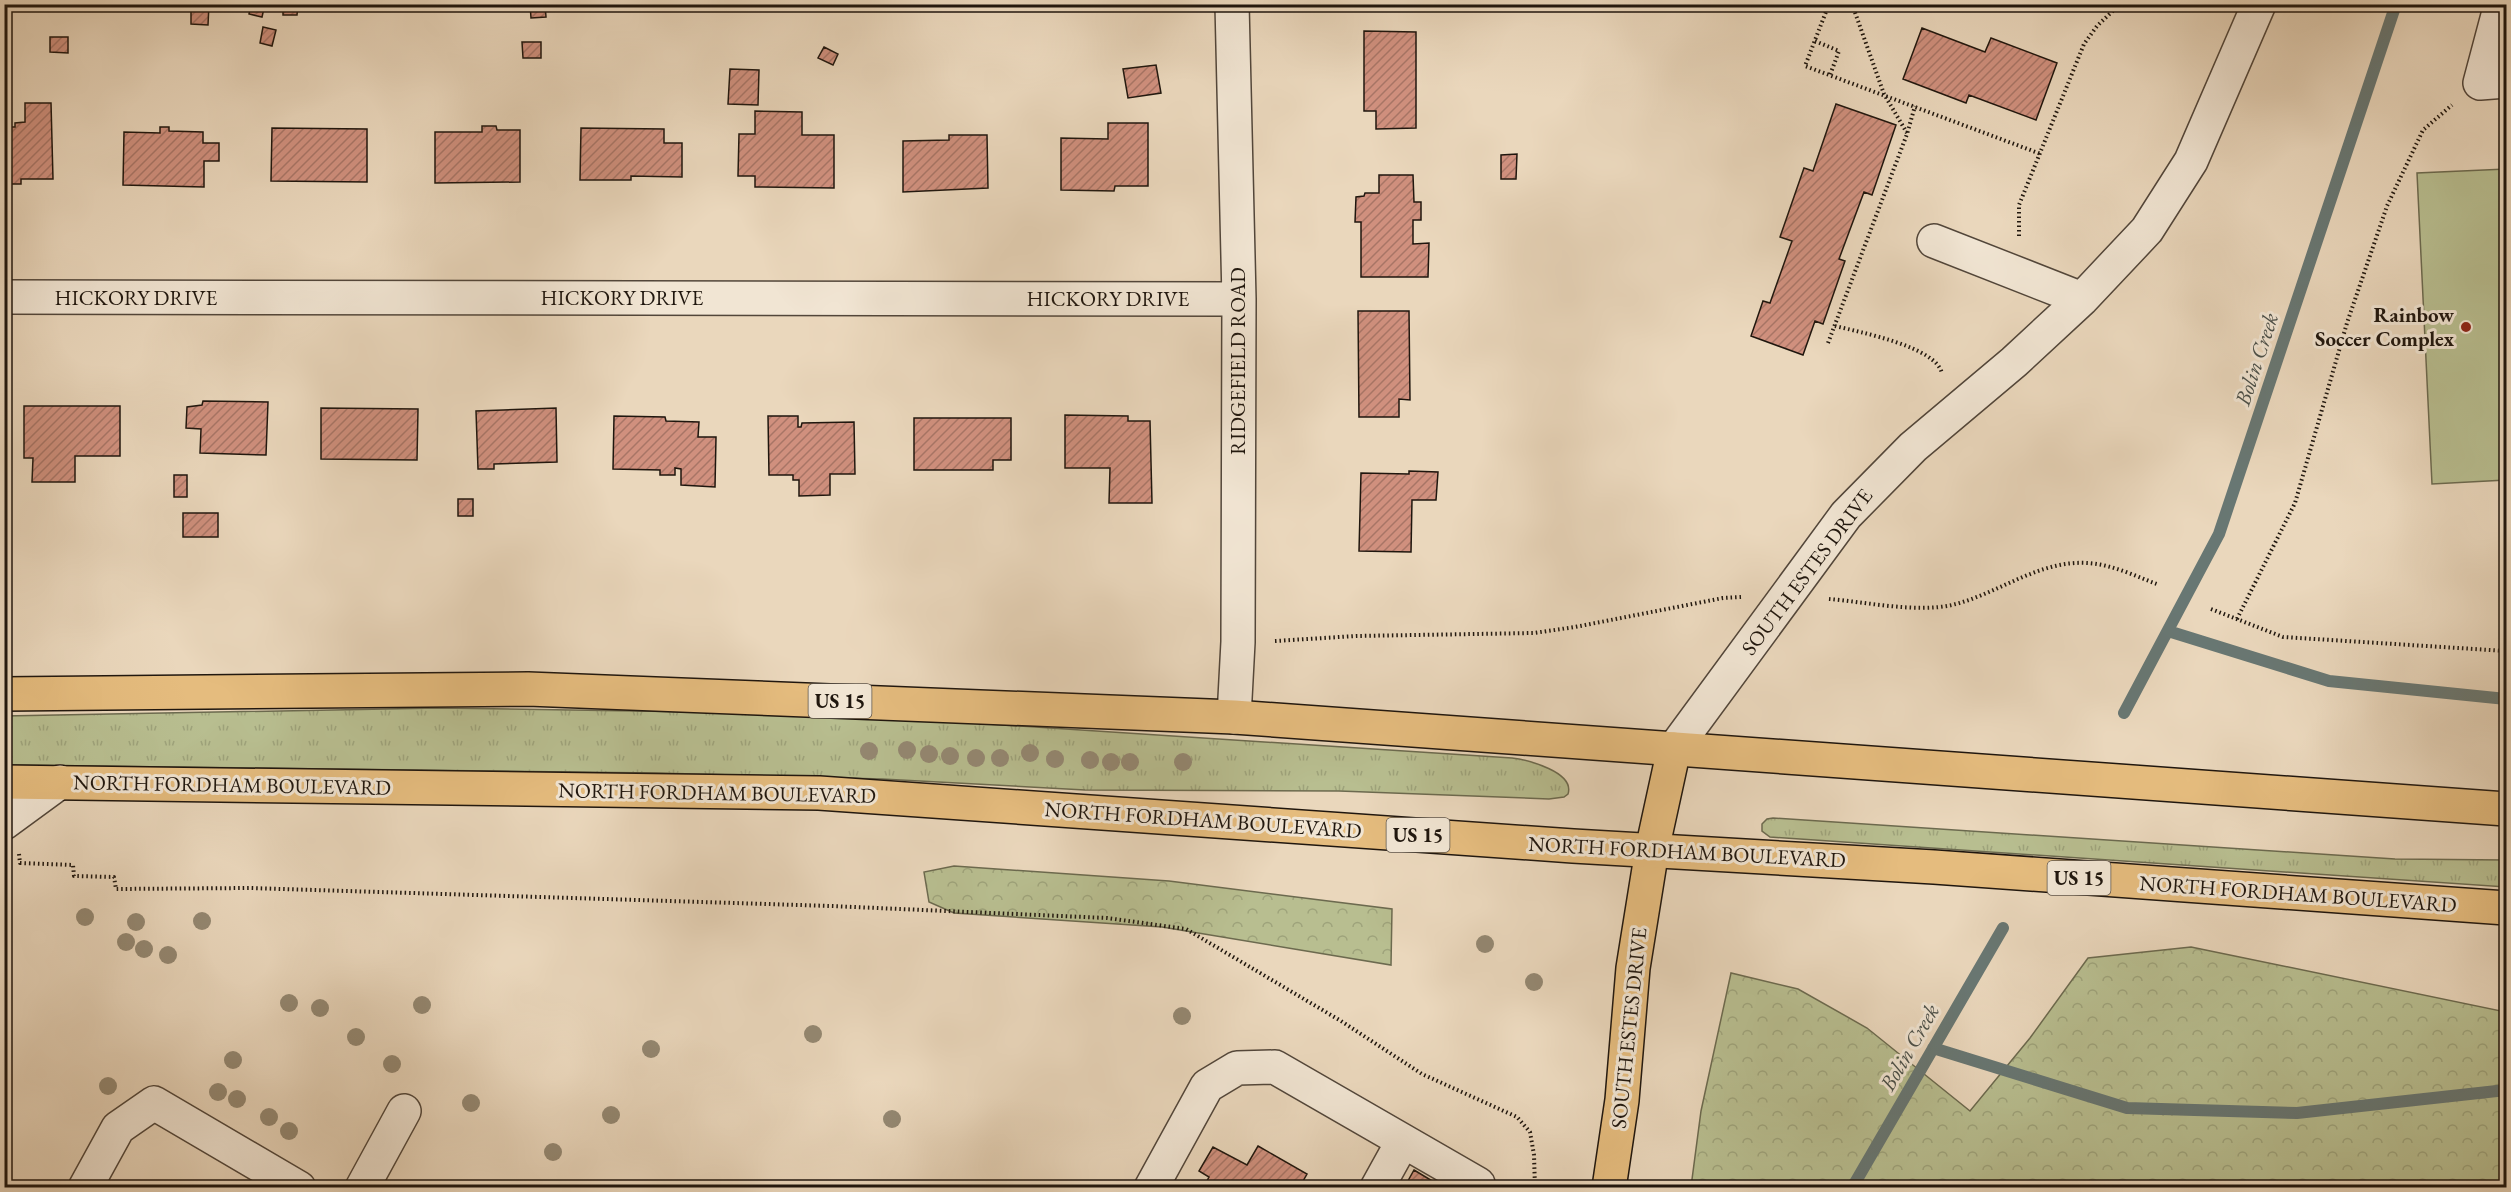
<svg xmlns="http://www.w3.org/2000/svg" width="2511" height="1192" viewBox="0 0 2511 1192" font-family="'EB Garamond',serif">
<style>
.grass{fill:url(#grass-tufts);stroke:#6c6a4f;stroke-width:1.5}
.forest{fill:url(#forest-crowns);stroke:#6c6a4f;stroke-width:1.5}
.garden{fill:#b8be90;stroke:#6c6a4f;stroke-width:1.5}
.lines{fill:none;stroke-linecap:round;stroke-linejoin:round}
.stream{stroke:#687773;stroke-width:12}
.building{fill:url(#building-hatch);stroke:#1f160e;stroke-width:1.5}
.minor-casing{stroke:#52463a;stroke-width:36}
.major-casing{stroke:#1f160e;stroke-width:36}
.highway-casing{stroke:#1f160e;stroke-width:36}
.path{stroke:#1f160e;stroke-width:4;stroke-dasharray:1.5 3;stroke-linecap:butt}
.minor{stroke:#f1e5d3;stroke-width:33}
.major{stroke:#e5bc7e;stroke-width:33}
.highway{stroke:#e5bc7e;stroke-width:33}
.tree{fill:#948872}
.poi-dot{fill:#8f2418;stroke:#f1e5d3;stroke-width:2}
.labels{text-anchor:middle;stroke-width:6;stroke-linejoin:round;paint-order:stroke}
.shield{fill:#f1e5d3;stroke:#5e5449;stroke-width:1.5}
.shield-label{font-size:20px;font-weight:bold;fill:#1f160e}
.street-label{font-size:21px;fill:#1f160e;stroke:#f1e5d3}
.poi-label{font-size:21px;font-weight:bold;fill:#1f160e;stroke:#f1e5d3;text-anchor:end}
.water-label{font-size:22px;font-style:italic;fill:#4a4f49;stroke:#f1e5d3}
</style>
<defs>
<pattern id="grass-tufts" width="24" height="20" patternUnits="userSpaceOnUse" patternTransform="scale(1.5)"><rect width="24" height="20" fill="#b8be90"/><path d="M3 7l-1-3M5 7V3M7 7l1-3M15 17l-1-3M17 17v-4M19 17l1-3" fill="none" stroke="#9ea37b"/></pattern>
<pattern id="forest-crowns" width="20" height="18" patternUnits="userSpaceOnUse" patternTransform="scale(1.5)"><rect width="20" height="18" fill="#b8be90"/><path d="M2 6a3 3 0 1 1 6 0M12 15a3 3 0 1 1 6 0" fill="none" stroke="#9ea37b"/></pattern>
<pattern id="building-hatch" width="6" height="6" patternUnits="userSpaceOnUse" patternTransform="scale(1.5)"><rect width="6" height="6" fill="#d0907e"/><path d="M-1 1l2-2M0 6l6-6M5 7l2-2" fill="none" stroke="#a87566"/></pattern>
</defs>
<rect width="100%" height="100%" fill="#ead7bc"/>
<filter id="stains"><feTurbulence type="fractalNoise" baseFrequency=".00333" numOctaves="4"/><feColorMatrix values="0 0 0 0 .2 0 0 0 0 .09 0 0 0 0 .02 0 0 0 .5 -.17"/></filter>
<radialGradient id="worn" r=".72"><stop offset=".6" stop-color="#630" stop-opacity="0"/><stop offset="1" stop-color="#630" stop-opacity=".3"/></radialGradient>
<path class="grass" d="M439,708L698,712L912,719L1512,758C1528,760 1575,772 1568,794L1564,797L1549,799L1339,791L1085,790L882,779L656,773L5,765L4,716Z
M1773,818L2395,859L2506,860V887L1770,837L1762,831V824L1767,819Z"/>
<path class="forest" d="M954,866L1169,881L1392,909L1391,965L1162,927L954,913L929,902L924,872Z
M2191,947L2506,1012V1187H1691L1701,1111L1731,973L1798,989L1867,1028L1970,1111L2030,1038L2088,958Z"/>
<path class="garden" d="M2506,169V480L2432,484L2417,173Z"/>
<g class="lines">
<path class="stream" d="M2168,631L2329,681L2506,699
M2124,713L2219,534L2396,4
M1933,1048L2127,1108L2297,1113L2506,1090
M1852,1188L2003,928"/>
</g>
<path class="building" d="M191,4H209L208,25L191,24Z
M251,4H265L262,17L249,14Z
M283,4H298L297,15H283Z
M530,4H545L546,17L531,18Z
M263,27L276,30L272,46L260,43Z
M1922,28L1985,52L1991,38L2057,63L2036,120L1969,95L1966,103L1903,79Z
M1364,31L1416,32V128L1376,129V111H1364Z
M50,37H68V53L50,52Z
M522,42H541V58H523Z
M824,47L838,54L833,65L818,58Z
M1156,65L1161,93L1128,98L1123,69Z
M730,69L759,70L758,105L728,104Z
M25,103H51L53,179H21V184H4V127H15V123L25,122Z
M1836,104L1896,125L1872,195L1864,192L1839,259L1845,261L1823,324L1815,321L1803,355L1751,336L1763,301L1770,303L1792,241L1780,237L1804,168L1813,171Z
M755,111L802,112V135H834V188L755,187V176H738L739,134H755Z
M1108,123H1148V186H1115L1114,191L1061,190V138L1108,139Z
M482,126H496L497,130H520V182L435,183V132H482Z
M160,127H169V131L203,132V143H219V161H204V187L123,185L124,132L160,133Z
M272,128L367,129V182L271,181Z
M581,128L664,129V143H682V177L631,176V180H580Z
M949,135H987L988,188L903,192V141L949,140Z
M1517,154L1516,179H1501V155Z
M1379,175H1413L1414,202H1421V220H1413V244L1429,243L1428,277H1361V222H1355L1356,197L1364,196L1365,193H1379Z
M1358,311H1409L1410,400L1399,399V417H1359Z
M203,401L268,402L266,455L200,453L201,429L186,428L187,407L202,405Z
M24,406H120V456H75V482H32L33,458H24Z
M321,408L418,409L417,460L321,459Z
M556,408L557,462L494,464V469H478L476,411Z
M1065,415L1128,416V421H1150L1152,503H1109L1110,468H1065Z
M614,416L665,417L666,421L699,422L698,437H716L715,487L681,485V469L675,468V475H660V470L613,469Z
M768,416H798V427H801L802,423L854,422L855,474H830V495L799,496V480H793V475H769Z
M914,418H1011V460H993V470H914Z
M1409,471L1438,472L1436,500H1412L1411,552L1359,551L1361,473L1409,474Z
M174,475H187V497H174Z
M458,499H473V516H458Z
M183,513H218V537H183Z
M1258,1146L1307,1174L1299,1188H1203L1209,1177L1199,1171L1213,1147L1247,1165Z
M1414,1170L1444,1188H1404Z"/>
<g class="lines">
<g class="minor-casing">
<path id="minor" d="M1232,4L1239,299L1238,642L1234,717
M2501,4L2480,83L2506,81
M1934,241L2082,299
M4,297L1239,299
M1674,749L1846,515L1913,447L2014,362L2082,299L2147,230L2191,161L2259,4
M4,823L60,782
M85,1188L118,1128L154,1103L299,1188
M362,1188L404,1111
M1151,1188L1207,1086L1237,1068L1275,1067L1478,1184V1188
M1377,1188L1403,1141"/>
</g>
<g class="major-casing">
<path id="major" d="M1609,1188L1622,1100L1633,968L1652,850L1674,749"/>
</g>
<g class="highway-casing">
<path id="highway" d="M4,694L528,689L1234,717L2506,809
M4,782L819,793L1573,846L1934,867L2506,908"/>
</g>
<path class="path" d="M1829,4L1805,66L2041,154
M1852,4L1884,94L1907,133
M1815,41L1839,51L1830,75
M2019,236V205L2084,44L2097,26L2120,4
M1835,326C1859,332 1938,347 1942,374
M1828,343L1907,134L1915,106
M1829,599C1866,602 1916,613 1952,605C1998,594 2039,560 2087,563C2111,564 2135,576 2157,584
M2211,609L2283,637L2506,651
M2237,619L2295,503L2347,323L2387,206L2423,130L2452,105
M1275,641L1356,636L1534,633L1575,627L1723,598L1741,597
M19,854L20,863L73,865L74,876L114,877L116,889L250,888L831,906L1107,918L1186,929L1341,1021L1422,1074L1517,1117L1530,1132L1534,1155L1535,1188"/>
<use href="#minor" class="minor"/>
<use href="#major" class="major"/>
<use href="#highway" class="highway"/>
</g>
<g class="tree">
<circle cx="907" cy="750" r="9"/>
<circle cx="869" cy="751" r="9"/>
<circle cx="1030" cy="753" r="9"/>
<circle cx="929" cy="754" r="9"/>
<circle cx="950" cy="756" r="9"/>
<circle cx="976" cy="758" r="9"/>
<circle cx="1000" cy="758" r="9"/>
<circle cx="1055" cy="759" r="9"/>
<circle cx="1090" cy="760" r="9"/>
<circle cx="1111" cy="762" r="9"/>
<circle cx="1130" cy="762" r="9"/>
<circle cx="1183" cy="762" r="9"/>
<circle cx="85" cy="917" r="9"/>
<circle cx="202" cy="921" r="9"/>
<circle cx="136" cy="922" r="9"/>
<circle cx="126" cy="942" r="9"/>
<circle cx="1485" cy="944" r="9"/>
<circle cx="144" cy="949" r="9"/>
<circle cx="168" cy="955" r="9"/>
<circle cx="1534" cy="982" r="9"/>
<circle cx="289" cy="1003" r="9"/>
<circle cx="422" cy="1005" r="9"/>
<circle cx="320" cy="1008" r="9"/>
<circle cx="1182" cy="1016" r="9"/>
<circle cx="813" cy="1034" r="9"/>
<circle cx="356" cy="1037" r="9"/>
<circle cx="651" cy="1049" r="9"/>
<circle cx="233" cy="1060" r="9"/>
<circle cx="392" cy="1064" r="9"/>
<circle cx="108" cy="1086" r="9"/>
<circle cx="218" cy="1092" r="9"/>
<circle cx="237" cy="1099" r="9"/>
<circle cx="471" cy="1103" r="9"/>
<circle cx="611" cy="1115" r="9"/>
<circle cx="269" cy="1117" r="9"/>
<circle cx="892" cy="1119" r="9"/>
<circle cx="289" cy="1131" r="9"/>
<circle cx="553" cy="1152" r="9"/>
</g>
<circle class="poi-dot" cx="2466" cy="327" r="6"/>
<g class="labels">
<g class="shield">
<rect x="808.5" y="684" width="63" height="34" rx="4.5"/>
<rect x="1386.5" y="818" width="63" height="34" rx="4.5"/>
<rect x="2047.5" y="861" width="63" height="34" rx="4.5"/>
</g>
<g class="shield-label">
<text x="840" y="708">US 15</text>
<text x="1418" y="842">US 15</text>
<text x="2079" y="885">US 15</text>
</g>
<g class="street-label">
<text x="136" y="305">HICKORY DRIVE</text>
<text x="622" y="305">HICKORY DRIVE</text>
<text x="1108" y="306">HICKORY DRIVE</text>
<text transform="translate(1238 361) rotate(-90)" y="7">RIDGEFIELD ROAD</text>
<text transform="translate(1807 572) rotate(-53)" y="7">SOUTH ESTES DRIVE</text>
<text transform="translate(232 785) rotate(1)" y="7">NORTH FORDHAM BOULEVARD</text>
<text transform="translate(717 793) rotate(1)" y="7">NORTH FORDHAM BOULEVARD</text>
<text transform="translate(1203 820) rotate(4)" y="7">NORTH FORDHAM BOULEVARD</text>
<text transform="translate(1687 852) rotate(3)" y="7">NORTH FORDHAM BOULEVARD</text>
<text transform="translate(2298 894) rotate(4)" y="7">NORTH FORDHAM BOULEVARD</text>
<text transform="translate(1629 1028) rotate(-84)" y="7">SOUTH ESTES DRIVE</text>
</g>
<g class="poi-label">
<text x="2454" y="322">Rainbow<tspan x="2454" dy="24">Soccer Complex</tspan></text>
</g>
<g class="water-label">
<text transform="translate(2256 359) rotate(-72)" y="8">Bolin Creek</text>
<text transform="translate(1909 1047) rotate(-60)" y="8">Bolin Creek</text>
</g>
</g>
<rect width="2511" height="1192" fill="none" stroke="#ead7bc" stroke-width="24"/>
<rect x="6" y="6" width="2499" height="1180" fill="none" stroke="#1f160e" stroke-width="3"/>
<rect x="12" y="12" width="2487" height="1168" fill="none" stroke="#1f160e" stroke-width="1.5"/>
<rect width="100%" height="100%" filter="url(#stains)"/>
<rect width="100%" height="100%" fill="url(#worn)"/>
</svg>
